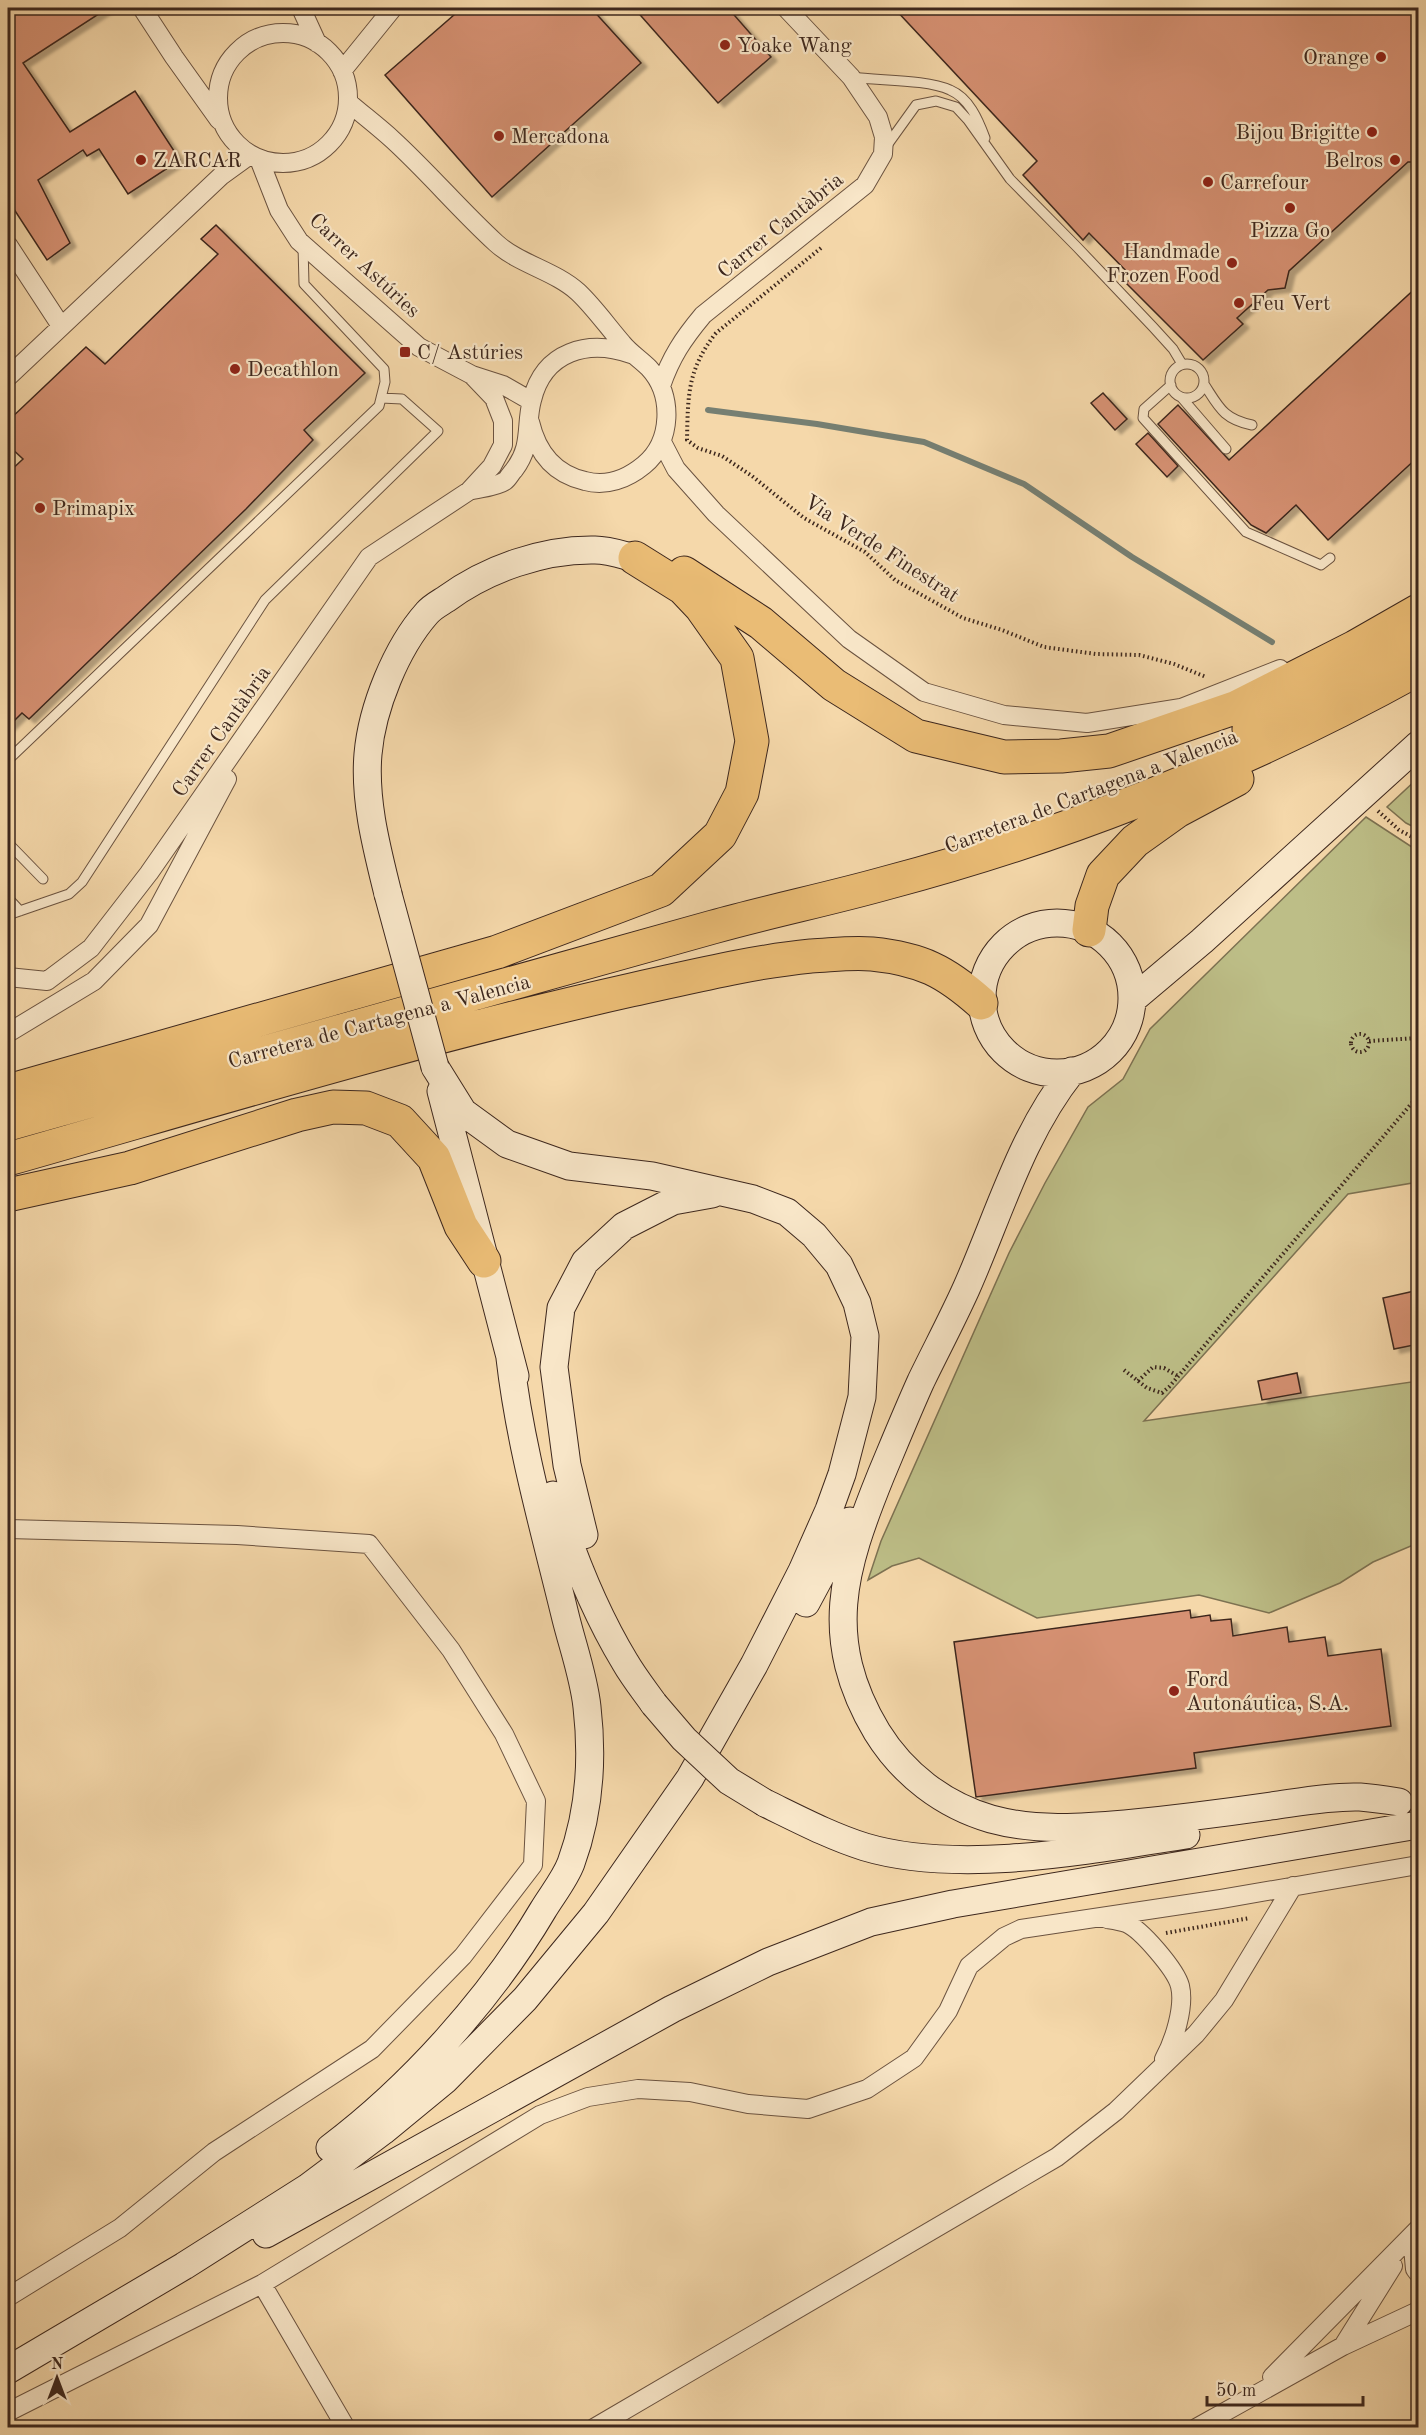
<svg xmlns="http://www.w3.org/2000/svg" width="1426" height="2435" viewBox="0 0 1426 2435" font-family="'Old Standard TT',serif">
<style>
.green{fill:#bdbe87;stroke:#7d7252;stroke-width:1.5}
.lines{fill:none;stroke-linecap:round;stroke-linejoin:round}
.stream{stroke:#767f72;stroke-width:6}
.building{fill:#d69173;stroke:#3d271d;stroke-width:1.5;filter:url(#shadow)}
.lane-casing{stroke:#6b5340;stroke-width:11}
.street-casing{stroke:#6b5340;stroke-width:20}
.secondary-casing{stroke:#3d271d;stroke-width:29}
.highway-casing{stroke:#3d271d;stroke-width:35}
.path{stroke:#3d271d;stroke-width:4;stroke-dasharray:1.5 3;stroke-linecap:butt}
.lane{stroke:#f8e6c8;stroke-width:9}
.street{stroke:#f8e6c8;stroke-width:18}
.secondary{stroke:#f8e6c8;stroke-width:27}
.highway{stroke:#eabc75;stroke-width:33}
.secondary-bridge-casing{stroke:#3d271d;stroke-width:29;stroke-linecap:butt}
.secondary-bridge{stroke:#f8e6c8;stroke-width:27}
.poi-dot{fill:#8f2418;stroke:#f8e6c8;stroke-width:2}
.labels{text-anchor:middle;stroke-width:4.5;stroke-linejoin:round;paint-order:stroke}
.poi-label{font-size:21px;fill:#3d271d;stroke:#f8e6c8;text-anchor:start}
.street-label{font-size:21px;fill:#3d271d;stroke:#f8e6c8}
</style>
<defs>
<filter id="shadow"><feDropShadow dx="6" dy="4" stdDeviation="1.5" flood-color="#0004"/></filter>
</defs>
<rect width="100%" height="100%" fill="#f5d8aa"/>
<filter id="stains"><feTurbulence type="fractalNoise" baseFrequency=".00333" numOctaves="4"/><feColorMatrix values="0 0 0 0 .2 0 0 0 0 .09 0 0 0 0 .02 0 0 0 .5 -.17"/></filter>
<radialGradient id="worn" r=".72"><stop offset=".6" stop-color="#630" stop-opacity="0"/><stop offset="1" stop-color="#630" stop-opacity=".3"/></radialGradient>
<path class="green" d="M1418,778V829L1406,823L1387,807Z
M1366,817L1418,851V1182L1348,1194L1144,1421L1418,1381V1543L1373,1562L1340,1583L1269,1613L1199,1595L1037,1618L919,1558L892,1566L868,1580L881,1541L1009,1253L1045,1183L1088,1107L1123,1079L1150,1029Z"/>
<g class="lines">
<path class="stream" d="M228,8L230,11
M708,410L817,424L924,442L1024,484L1132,557L1272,642"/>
</g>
<path class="building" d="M8,8H108L23,63L70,132L135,91L180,160L128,194L99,149L87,156L83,150L38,180L70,243L47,260L8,200Z
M462,8H591L641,63L492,197L385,75Z
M634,8H728L771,57L718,103Z
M894,8H1419V162H1408L1289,271L1285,288L1268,290L1237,318L1243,324L1203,360L1126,283L1132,277L1089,233L1083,240L1023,175L1037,161Z
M216,225L365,373L304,430L313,440L246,509L29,719L22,713L8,727V473L23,459L8,445V421L86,347L105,364L218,254L201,239Z
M1419,285V456L1328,540L1296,505L1266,533L1251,525L1158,424L1178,405L1229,460Z
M1103,393L1127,419L1115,430L1091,403Z
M1148,433L1178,466L1167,477L1136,444Z
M1419,1290V1344L1394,1349L1383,1298Z
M1297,1373L1301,1393L1262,1400L1258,1381Z
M1190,1610L1191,1618L1210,1615L1211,1621L1231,1619L1233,1636L1287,1627L1289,1642L1325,1637L1328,1656L1381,1649L1391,1726L1194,1753L1196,1768L976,1797L954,1642Z"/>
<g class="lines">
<g class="lane-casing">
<path id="lane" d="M852,77C878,81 926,79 950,90C969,98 978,119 985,138
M888,144L916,105L936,101L956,107L968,120L1010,179L1077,247L1153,327L1173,349L1182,364
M1170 381a17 17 0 1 1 34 0a17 17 0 1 1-34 0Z
M1204,384C1219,407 1223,419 1252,425
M1171,385L1144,409L1143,418L1246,532L1321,565L1330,558
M1182,398L1226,449
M8,760L379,406L385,382L384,369L304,284L303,246
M8,843L43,879
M8,898L20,911
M8,915L69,894L82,882L265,600L438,431L402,399L381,398"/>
</g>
<g class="street-casing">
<path id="street" d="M142,8L174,57L219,120
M301,8L317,43
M218 98a65 65 0 1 1 130 0a65 65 0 1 1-130 0Z
M342,71L393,8
M348,102C363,115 379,127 393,140C429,173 460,210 496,243C519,264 555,271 578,292C594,307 608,327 622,343C630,353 640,359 649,368C674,395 672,442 644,465C627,479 606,487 585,481C554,474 537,452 530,422
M259,159L279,210L299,241L419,347L472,375L503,385L531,401
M8,245L61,326
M8,377L221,176L250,155
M661,386C671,357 683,339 703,315L865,185L883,154L884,137L878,117L851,77L786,8
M662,442L676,469L716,514L849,639L924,692L1004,715L1087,723L1181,708L1280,669
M469,491C480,488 496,487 505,481C508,479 511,473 514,470C533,445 525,426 532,400C544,351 588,339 631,354
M8,977L47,981L91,948L149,873L369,557L469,491L492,466L503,445V421L494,398L472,375
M8,1033L94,981L149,925L227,779
M8,1529L237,1535L369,1544L451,1650L504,1734L536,1801L533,1865L463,1956L372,2049L214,2152L120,2228L8,2297
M1107,1919C1113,1920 1120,1921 1126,1923C1141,1929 1176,1970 1180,1986C1185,2007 1174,2041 1164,2059
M1412,2237L1415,2269L1418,2273
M262,2284L346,2428
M1343,2346L1393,2266
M1272,2377L1418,2229
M8,2412L262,2284L540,2115L588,2097L638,2089L690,2092L748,2104L808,2109L867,2089L914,2058L948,2011L969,1966L1004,1937L1021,1929L1221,1899L1418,1865
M594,2428L1057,2157L1116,2111L1196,2034L1224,2000L1293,1886
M1196,2428L1343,2346L1418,2311"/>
</g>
<g class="secondary-casing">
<path id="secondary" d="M388,894C377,849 364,801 368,754C372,708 396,648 427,613C432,607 440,603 446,599C487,569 543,549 595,550C608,550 623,555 635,558
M982 998a75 75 0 1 1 150 0a75 75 0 1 1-150 0Z
M1132,1000L1202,941L1418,745
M1072,1071C1021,1135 999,1215 966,1289C952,1320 936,1350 921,1381C907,1412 894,1444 881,1475C843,1569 821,1638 877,1732C903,1774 943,1805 991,1819C1035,1831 1080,1828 1125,1824C1174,1819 1222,1813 1271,1806C1300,1802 1331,1796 1360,1797C1373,1798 1386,1800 1399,1802
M441,1091L515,1376
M553,1495C571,1552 594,1611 625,1662C633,1676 644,1690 654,1704
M584,1535L567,1465L554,1367L561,1308L585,1262L624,1226L673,1201L712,1194
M806,1603L850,1521
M765,1803C798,1819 830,1836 865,1847C959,1875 1090,1850 1186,1835
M330,2148C411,2087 491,1998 543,1910C552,1895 565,1879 571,1863C589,1814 593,1759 587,1707C584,1678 573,1647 566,1619C545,1532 520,1446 510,1358
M266,2234L672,2009L768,1962L871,1922L953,1904L1418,1825
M8,2370L184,2266L307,2188L383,2131L445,2080L525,1999L596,1913L690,1778L754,1665L802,1571L829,1510L842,1474L862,1397L865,1336L857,1303L839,1265L814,1235L787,1212L753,1199L652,1176L569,1166L507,1144L463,1112L435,1067"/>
</g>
<g class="highway-casing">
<path id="highway" d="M684,573L761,623L834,685L916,736L1004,757L1061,756L1109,751L1237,707L1355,647L1418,611
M1249,729L1328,689L1418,638
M1089,930L1092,906L1103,875L1135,841L1177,811L1237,779
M8,1091L497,952L661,890L720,835L742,793L752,741L737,658L701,607L683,588L635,558
M8,1124C243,1059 478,993 713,927C770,911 829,899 886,883C1071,834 1252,761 1418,669
M8,1159C215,1100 421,1037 631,990C691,977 750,962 811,956C832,955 852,952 872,954C921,959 945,971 981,1003
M8,1195L130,1168L297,1115L333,1107L366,1108L400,1121L434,1158L461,1226L484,1261"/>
</g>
<path class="path" d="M821,248L716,333C687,370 688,396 687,440L698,448L722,456L752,476L804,518L865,552L895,580L963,618L1002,630L1044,647L1096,654L1139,655L1174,664L1206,677
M1378,811L1399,830L1418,840
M1351 1043a9 9 0 1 1 18 0a9 9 0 1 1-18 0Z
M1369,1041L1418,1038
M1124,1370L1147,1388L1162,1393L1169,1387L1418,1096
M1138,1381L1153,1367L1164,1368L1178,1376
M1166,1933L1250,1918"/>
<use href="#lane" class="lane"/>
<use href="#street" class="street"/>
<use href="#secondary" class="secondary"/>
<use href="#highway" class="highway"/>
<g class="secondary-bridge-casing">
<path id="secondary-bridge" d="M388,894L435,1067
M654,1704L684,1739L729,1781L765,1803"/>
</g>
<use href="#secondary-bridge" class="secondary-bridge"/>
</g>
<g class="poi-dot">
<circle cx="725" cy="45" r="6"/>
<circle cx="1381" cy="57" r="6"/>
<circle cx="1372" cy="132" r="6"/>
<circle cx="499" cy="136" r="6"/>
<circle cx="141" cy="160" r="6"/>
<circle cx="1395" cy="160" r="6"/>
<circle cx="1208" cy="182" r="6"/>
<circle cx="1290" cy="208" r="6"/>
<circle cx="1232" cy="263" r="6"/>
<circle cx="1239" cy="303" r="6"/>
<rect x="399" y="346" width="12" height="12" rx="3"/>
<circle cx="235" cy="369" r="6"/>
<circle cx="40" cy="508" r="6"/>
<circle cx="1174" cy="1691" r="6"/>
</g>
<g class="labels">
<g class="poi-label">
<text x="737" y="52">Yoake Wang</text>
<text x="1369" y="64" text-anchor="end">Orange</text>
<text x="1360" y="139" text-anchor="end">Bijou Brigitte</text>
<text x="511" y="143">Mercadona</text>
<text x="153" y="167">ZARCAR</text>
<text x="1383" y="167" text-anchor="end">Belros</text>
<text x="1220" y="189">Carrefour</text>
<text x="1290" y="237" text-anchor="middle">Pizza Go</text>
<text x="1220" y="258" text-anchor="end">Handmade<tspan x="1220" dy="24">Frozen Food</tspan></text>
<text x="1251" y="310">Feu Vert</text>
<text x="417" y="359">C/ Astúries</text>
<text x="247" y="376">Decathlon</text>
<text x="52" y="515">Primapix</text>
<text x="1186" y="1686">Ford<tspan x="1186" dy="24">Autonáutica, S.A.</tspan></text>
</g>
<g class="street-label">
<text transform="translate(780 225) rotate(-39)" y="7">Carrer Cantàbria</text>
<text transform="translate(365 265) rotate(43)" y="7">Carrer Astúries</text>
<text transform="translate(882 548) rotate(33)" y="7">Via Verde Finestrat</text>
<text transform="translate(221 731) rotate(-55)" y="7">Carrer Cantàbria</text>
<text transform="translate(1091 791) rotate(-21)" y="7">Carretera de Cartagena a Valencia</text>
<text transform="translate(379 1021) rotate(-15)" y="7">Carretera de Cartagena a Valencia</text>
</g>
</g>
<rect width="1426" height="2435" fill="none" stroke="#f5d8aa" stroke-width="30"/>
<rect x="9" y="9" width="1408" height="2417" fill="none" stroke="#3d271d" stroke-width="3"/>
<rect x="15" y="15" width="1396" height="2405" fill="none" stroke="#3d271d" stroke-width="1.5"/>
<g transform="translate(57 2378)" stroke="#f8e6c8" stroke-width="4.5" paint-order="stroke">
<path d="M0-4.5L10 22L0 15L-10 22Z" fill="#3d271d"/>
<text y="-9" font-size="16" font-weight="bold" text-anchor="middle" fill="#3d271d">N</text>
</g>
<path d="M1207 2396v9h156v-9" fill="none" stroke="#3d271d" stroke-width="3"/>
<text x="1216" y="2396" font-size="18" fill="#3d271d" stroke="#f8e6c8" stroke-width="4.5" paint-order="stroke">50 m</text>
<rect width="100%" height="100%" filter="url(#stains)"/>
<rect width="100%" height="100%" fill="url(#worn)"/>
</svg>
